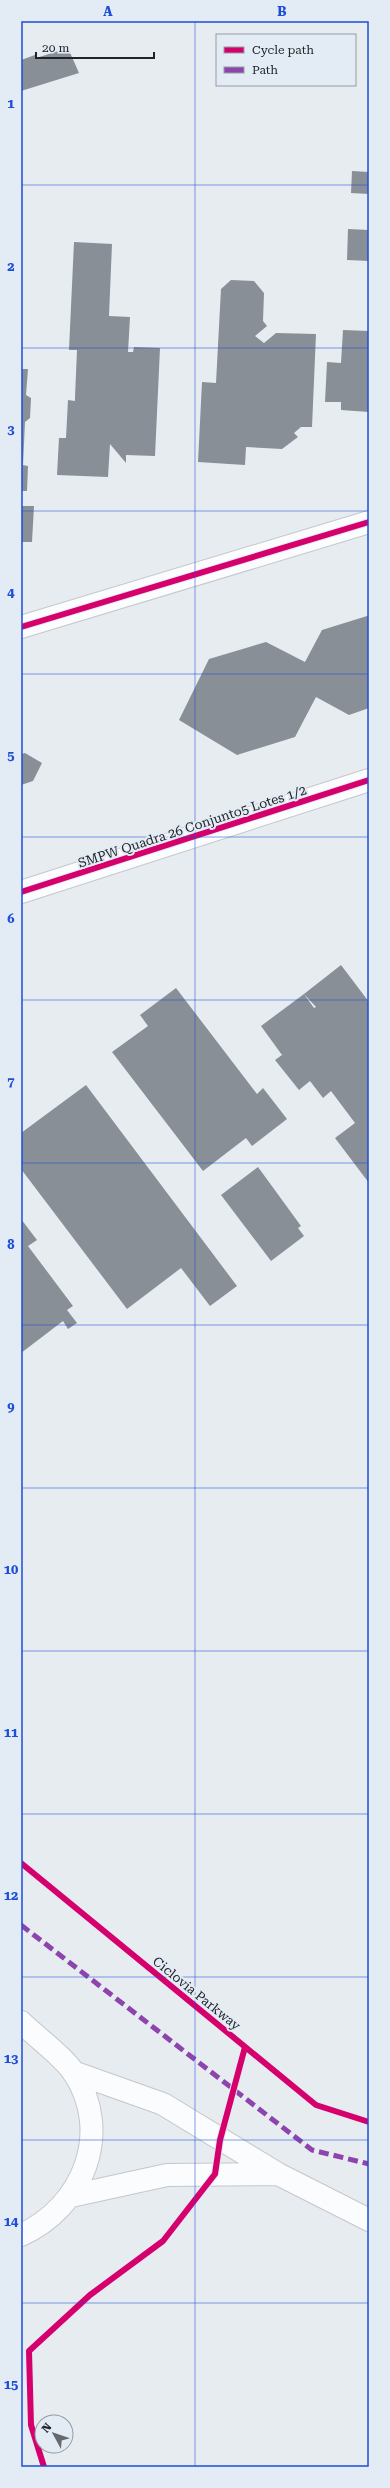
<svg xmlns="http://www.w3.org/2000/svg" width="390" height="2488" viewBox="0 0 390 2488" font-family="'Roboto Serif',serif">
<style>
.building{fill:#898f96}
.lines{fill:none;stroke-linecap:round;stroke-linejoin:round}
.street-casing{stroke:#c4c7cb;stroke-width:24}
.secondary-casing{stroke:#c4c7cb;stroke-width:24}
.street{stroke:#fbfcfd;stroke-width:22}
.secondary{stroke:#fbfcfd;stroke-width:22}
.quiet{stroke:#8e44ad;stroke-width:5;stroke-dasharray:10 5;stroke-linecap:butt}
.cycleway-casing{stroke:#e3ebf5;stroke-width:8}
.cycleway{stroke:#d6006c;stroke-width:6}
.grid{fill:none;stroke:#1d4ed8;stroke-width:1;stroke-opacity:0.55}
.labels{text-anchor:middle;stroke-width:4;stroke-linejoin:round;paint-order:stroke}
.street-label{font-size:13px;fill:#212427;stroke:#e3ebf5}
.neatline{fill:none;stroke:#1d4ed8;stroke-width:1.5}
.grid-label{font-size:13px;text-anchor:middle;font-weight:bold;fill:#1d4ed8}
</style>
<rect width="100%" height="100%" fill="#e7ecf1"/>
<path class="building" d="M68,48L79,73L21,91V60L35,55L36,58Z
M352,171L369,172V194L351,193Z
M348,229L369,230V261L347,260Z
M74,242L112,244L109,316L130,317L128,352H133L134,347L160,348L155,456L126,455V463L110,444L108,477L57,475L59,438H66L68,400L75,401V397L77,350H69Z
M231,280L254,281L264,293L263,321L267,326L255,336L264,343L276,333L316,334L312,427H301L294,433L298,437L282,449L246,447L245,465L198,462L202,382L216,383L221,289Z
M343,330L369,331V412L341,410V402H325L327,362L341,363Z
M21,369H28L26,395L31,398L30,418L25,422L23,465L28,466L27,491H22V499Z
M21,506H34L32,542H21Z
M367,616L369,617V708L349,715L316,697L295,737L237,755L179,720L209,659L266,642L305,662L322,630Z
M25,753L42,763L33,781L21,785V754Z
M341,965L369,1002V1183L335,1138L355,1123L331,1091L323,1098L310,1081L299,1090L275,1060L282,1055L261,1026L304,994L314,1008L316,1007L304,994Z
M176,988L257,1094L263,1088L287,1119L252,1146L246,1138L203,1171L112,1052L148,1026L140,1015Z
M86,1085L237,1286L210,1306L181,1268L127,1309L21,1169V1133Z
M258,1167L301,1226L298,1228L304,1236L271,1261L221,1195Z
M21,1219L37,1240L28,1246L73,1306L67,1310L77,1323L68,1329L63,1321L21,1353Z"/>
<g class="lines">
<g class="street-casing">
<path id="street" d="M21,627L369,522
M21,892L369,780"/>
</g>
<g class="secondary-casing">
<path id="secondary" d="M21,2022C35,2036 64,2057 74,2073C113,2133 83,2207 21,2235
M73,2072L163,2104L278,2174L369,2220
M71,2196L167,2175L277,2174"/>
</g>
<use href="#street" class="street"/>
<use href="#secondary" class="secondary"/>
<path class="quiet" d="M21,1925L312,2150L369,2164"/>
<g class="cycleway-casing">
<path id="cycleway" d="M21,627L369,522
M21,892L369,780
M21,1863L316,2105L369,2122
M44,2467L31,2425L29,2351L90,2295L163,2241L215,2174L220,2140L245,2047"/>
</g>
<use href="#cycleway" class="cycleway"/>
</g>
<path class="grid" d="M195,21V2467M21,185H369M21,348H369M21,511H369M21,674H369M21,837H369M21,1000H369M21,1163H369M21,1325H369M21,1488H369M21,1651H369M21,1814H369M21,1977H369M21,2140H369M21,2303H369"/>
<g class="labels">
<g class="street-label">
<text transform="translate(192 826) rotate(-18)" y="5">SMPW Quadra 26 Conjunto5 Lotes 1/2</text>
<text transform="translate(197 1993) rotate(39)" y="5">Ciclovia Parkway</text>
</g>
</g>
<rect width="390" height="2488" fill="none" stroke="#e3ebf5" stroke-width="44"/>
<rect x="216" y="34" width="140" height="52" fill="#e3ebf5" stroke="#959ba3"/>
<rect x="224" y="47" width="20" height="6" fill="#d6006c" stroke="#959ba3"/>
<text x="252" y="54" font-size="12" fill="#212427">Cycle path</text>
<rect x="224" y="67" width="20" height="6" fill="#8e44ad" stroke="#959ba3"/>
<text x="252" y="74" font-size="12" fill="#212427">Path</text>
<g transform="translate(54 2434) rotate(310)"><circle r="19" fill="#e3ebf5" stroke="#959ba3"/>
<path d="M0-3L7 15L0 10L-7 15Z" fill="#666a6e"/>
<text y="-6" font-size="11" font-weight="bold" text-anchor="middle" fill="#212427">N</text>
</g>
<path d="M36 52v6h118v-6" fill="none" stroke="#212427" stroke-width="2"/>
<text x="42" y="52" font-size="12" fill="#212427" stroke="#e3ebf5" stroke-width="3" paint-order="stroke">20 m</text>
<rect x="22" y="22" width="346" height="2444" class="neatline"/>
<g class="grid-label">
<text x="108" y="16">A</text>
<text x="282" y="16">B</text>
<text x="11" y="108">1</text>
<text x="11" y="271">2</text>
<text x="11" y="434">3</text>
<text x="11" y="597">4</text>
<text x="11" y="760">5</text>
<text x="11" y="923">6</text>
<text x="11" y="1086">7</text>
<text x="11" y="1249">8</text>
<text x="11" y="1411">9</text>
<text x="11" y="1574">10</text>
<text x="11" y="1737">11</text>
<text x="11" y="1900">12</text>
<text x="11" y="2063">13</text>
<text x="11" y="2226">14</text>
<text x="11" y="2389">15</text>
</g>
</svg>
